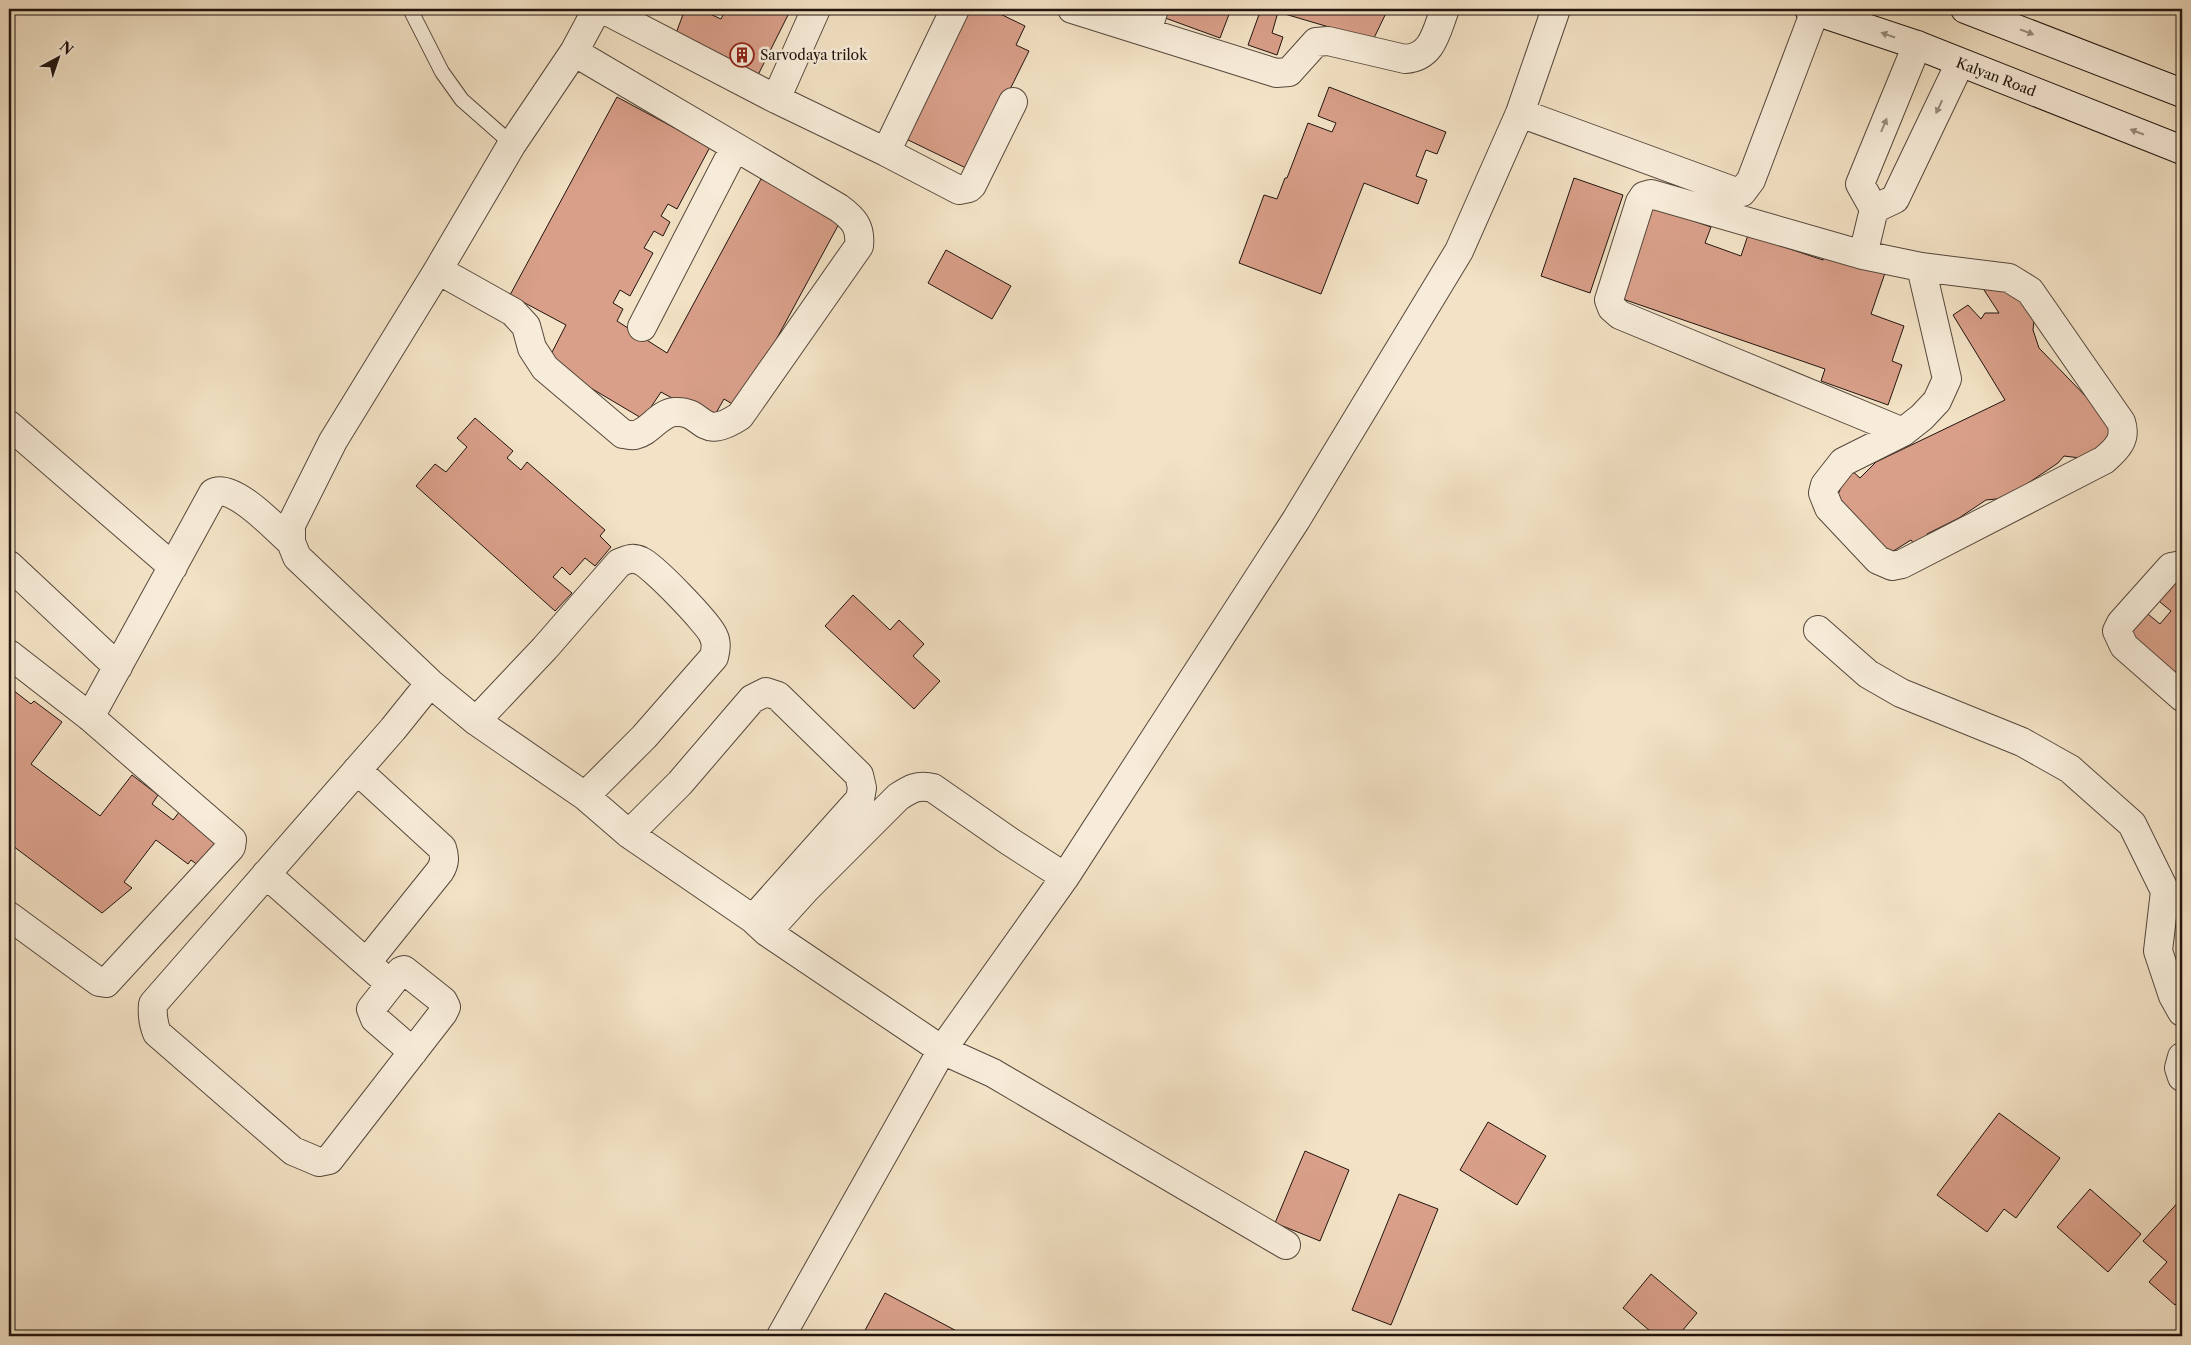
<svg xmlns="http://www.w3.org/2000/svg" width="2191" height="1345" viewBox="0 0 2191 1345" font-family="'Libre Caslon Text',serif">
<style>
.building{fill:#d99f89;stroke:#21140f}
.lines{fill:none;stroke-linecap:round;stroke-linejoin:round}
.lane-casing{stroke:#56483c;stroke-width:16}
.street-casing{stroke:#56483c;stroke-width:30}
.secondary-casing{stroke:#21140f;stroke-width:30}
.lane{stroke:#f7ecd9;stroke-width:14}
.street{stroke:#f7ecd9;stroke-width:28}
.secondary{stroke:#f7ecd9;stroke-width:28}
.oneway{fill:#978b7e}
.labels{text-anchor:middle;stroke-width:5;stroke-linejoin:round;paint-order:stroke}
.poi-label{font-size:14px;fill:#21140f;stroke:#f7ecd9;text-anchor:start}
.street-label{font-size:14px;fill:#21140f;stroke:#f7ecd9}
</style>
<rect width="100%" height="100%" fill="#f3e2c5"/>
<filter id="stains"><feTurbulence type="fractalNoise" baseFrequency=".004" numOctaves="4"/><feColorMatrix values="0 0 0 0 .2 0 0 0 0 .09 0 0 0 0 .02 0 0 0 .5 -.17"/></filter>
<radialGradient id="worn" r=".72"><stop offset=".6" stop-color="#630" stop-opacity="0"/><stop offset="1" stop-color="#630" stop-opacity=".3"/></radialGradient>
<path class="building" d="M685,9H699L721,19L726,9H791L758,75L675,36Z
M963,9H990L1025,26L1016,45L1029,51L970,170L900,136Z
M1160,9H1231L1220,38L1157,15Z
M1261,9H1388L1373,40L1278,12L1272,33L1283,37L1277,55L1248,45Z
M1329,87L1446,132L1437,154L1426,150L1416,176L1427,180L1418,204L1364,183L1321,294L1239,263L1264,195L1277,199L1285,178H1287L1308,123L1332,132L1336,123L1318,116Z
M617,97L710,147L677,209L668,204L661,216L670,222L663,236L654,231L644,248L653,253L630,296L620,290L613,303L623,309L617,321L667,353L761,179L840,222L739,408L724,399L712,420L661,392L643,419L547,362L566,325L510,295Z
M1574,178L1623,195L1590,293L1541,276Z
M1648,205L1711,227L1705,243L1741,256L1748,235L1823,260L1825,253L1885,273L1871,314L1904,326L1892,361L1902,365L1888,405L1821,381L1825,369L1617,297Z
M946,250L1011,286L992,319L928,283Z
M2008,284L2034,320L2033,330L2039,348L2098,409L2112,427L2105,446L2096,460L2064,456L2058,463L2006,498L1986,500L1959,518L1927,534L1931,546L1920,552L1911,540L1887,555L1835,501L1840,490L1839,480L1851,470L1860,478L1876,462L2005,400L1953,315L1968,305L1981,319L1985,313H1999L1984,290Z
M475,418L513,451L507,458L521,470L527,462L605,530L600,536L611,547L595,566L585,558L570,575L562,567L553,577L572,593L555,611L416,486L435,464L446,472L467,447L457,438Z
M2182,575V685L2123,634L2143,610L2160,624L2171,611L2154,597Z
M853,595L890,630L899,620L924,644L913,656L940,681L914,709L825,626Z
M9,687L31,704L34,701L62,722L31,764L100,816L132,775L158,795L152,804L173,820L180,811L221,843L202,868L191,860L188,864L156,840L124,882L132,888L102,913L9,843Z
M1999,1113L2060,1158L2016,1218L2004,1209L1987,1232L1937,1195Z
M1488,1122L1546,1156L1517,1205L1460,1170Z
M1305,1151L1349,1170L1320,1241L1275,1223Z
M2090,1189L2141,1234L2108,1272L2057,1227Z
M1399,1194L1438,1209L1391,1325L1352,1310Z
M2182,1198V1297L2175,1305L2149,1282L2167,1262L2143,1241Z
M1651,1274L1697,1313L1678,1336H1656L1623,1308Z
M885,1293L966,1336H862Z"/>
<g class="lines">
<g class="lane-casing">
<path id="lane" d="M410,9L442,72L462,100L512,144"/>
</g>
<g class="street-casing">
<path id="street" d="M597,9L574,52L512,144L438,270L333,441L291,525V542L297,557L430,683L476,721L585,796L629,834L753,919L767,932L942,1050L993,1073L1286,1245
M603,9L776,99L816,9
M1072,9L1276,73L1289,72L1316,42L1328,41L1405,59C1433,57 1436,32 1445,9
M1147,32L1154,9
M1917,45L1860,184L1874,209L1895,199L1960,63
M776,99L886,152L959,190L969,188L972,185L1013,102
M1520,113L1736,192H1742L1751,180L1815,11
M886,152L955,9
M1863,255L1651,194L1644,196L1640,202L1609,300L1612,308L1620,315L1903,432L1922,417L1937,401L1947,379L1921,267L1863,255L1874,209
M438,270L513,312L526,326L532,348L545,368L623,434C626,434 631,436 635,435C650,432 659,413 675,412C705,410 699,443 740,416L859,246C861,227 854,219 839,208L574,52
M642,327L735,147
M9,425L173,567
M1903,432L1843,462L1825,485L1823,493L1829,508L1878,560L1892,566L1902,564L2104,460C2117,449 2127,439 2121,422L2030,291L2009,278L1921,267
M9,565L118,667
M2182,565L2171,567L2121,623L2117,631L2124,646L2182,697
M1818,630L1868,674L1901,693L2022,742L2070,769L2132,824L2165,891L2158,951L2173,996L2182,1012
M9,654L90,717L232,840L231,847L106,983L99,982L9,916
M90,717L213,493C232,481 277,530 291,542
M476,721L545,648L619,563C628,559 633,557 641,561C652,565 709,624 713,635C717,642 716,649 714,657L644,737L585,796
M357,770L442,848C445,857 445,863 440,871L367,962
M629,834L680,783L752,699L766,692L778,696L859,775L862,788L860,799L753,919
M266,874L379,974
M767,932L806,889L898,797C910,789 918,784 933,788L1009,841L1065,877
M413,1052L375,1019L371,1009L401,971L404,970L443,1001L446,1007L443,1013L329,1160L319,1162L293,1151L157,1033C153,1023 152,1015 153,1004L393,729L430,683
M2182,1057L2179,1068L2182,1077
M781,1336L942,1050L1065,877L1296,520L1459,251L1520,113L1556,9"/>
</g>
<g class="secondary-casing">
<path id="secondary" d="M1809,9L1917,45L2182,150
M1965,9L2182,93"/>
</g>
<use href="#lane" class="lane"/>
<use href="#street" class="street"/>
<use href="#secondary" class="secondary"/>
</g>
<defs><path id="oneway-solid" d="M-6-.8H1V-3.2L6.5 0L1 3.2V.8H-6Z" transform="scale(1.25)"/></defs>
<g class="oneway">
<use href="#oneway-solid" transform="translate(2027 32) rotate(21)"/>
<use href="#oneway-solid" transform="translate(1888 35) rotate(-161)"/>
<use href="#oneway-solid" transform="translate(1939 107) rotate(115)"/>
<use href="#oneway-solid" transform="translate(1884 125) rotate(-67)"/>
<use href="#oneway-solid" transform="translate(2137 132) rotate(-159)"/>
</g>
<defs>
<g id="building-ring" transform="scale(1.25)"><circle r="9.5" fill="#f7ecd9" stroke="#8f2418" stroke-width="1.5"/><path d="M-4-6H4V6H1V3H-1V6H-4ZM-2.5-4.3h1.7v1.8h-1.7ZM.8-4.3h1.7v1.8H.8ZM-2.5-1h1.7V.8h-1.7ZM.8-1h1.7V.8H.8Z" fill="#8f2418"/></g>
</defs>
<g fill-rule="evenodd">
<use href="#building-ring" x="742" y="55"/>
</g>
<g class="labels">
<g class="poi-label">
<text x="760" y="60">Sarvodaya trilok</text>
</g>
<g class="street-label">
<text transform="translate(1996 77) rotate(21)" y="5">Kalyan Road</text>
</g>
</g>
<rect width="2191" height="1345" fill="none" stroke="#f3e2c5" stroke-width="30"/>
<rect x="10" y="10" width="2171" height="1325" fill="none" stroke="#21140f" stroke-width="2.5"/>
<rect x="15" y="15" width="2161" height="1315" fill="none" stroke="#21140f"/>
<g transform="translate(58 58) rotate(40)" stroke="#f7ecd9" stroke-width="4" paint-order="stroke">
<path d="M0-4L9 19L0 12L-9 19Z" fill="#21140f"/>
<text y="-8" font-size="14" font-weight="bold" text-anchor="middle" fill="#21140f">N</text>
</g>
<rect width="100%" height="100%" filter="url(#stains)"/>
<rect width="100%" height="100%" fill="url(#worn)"/>
</svg>
